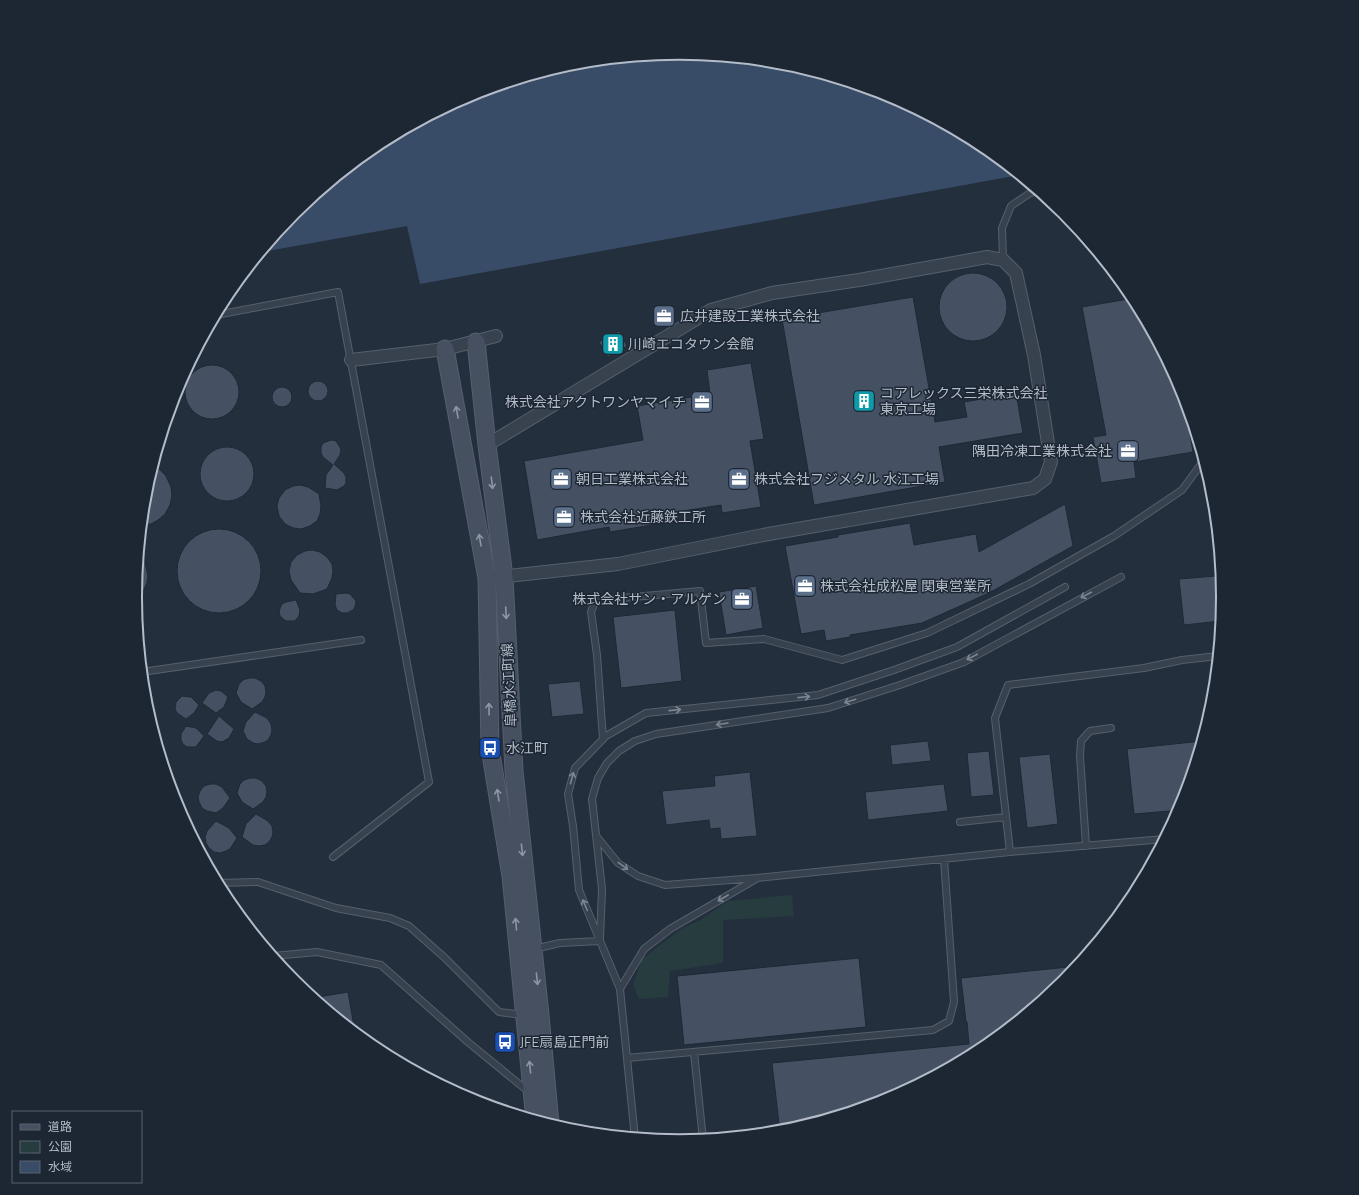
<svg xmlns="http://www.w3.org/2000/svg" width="1359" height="1195" viewBox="0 0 1359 1195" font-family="'Titillium Web','Noto Sans JP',sans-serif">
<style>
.green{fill:#263c3f}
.water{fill:#394c67}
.building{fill:#455162;stroke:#1f2835}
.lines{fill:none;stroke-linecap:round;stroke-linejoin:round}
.lane-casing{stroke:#565f6c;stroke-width:8}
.street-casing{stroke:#565f6c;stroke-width:14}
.secondary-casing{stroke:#565f6c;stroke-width:19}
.lane{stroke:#38414e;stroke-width:6}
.street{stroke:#38414e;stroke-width:12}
.secondary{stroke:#465061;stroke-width:17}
.oneway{stroke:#8e96a5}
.oneway2{stroke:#7c8592}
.labels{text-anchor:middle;stroke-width:3;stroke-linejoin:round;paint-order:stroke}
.poi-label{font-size:14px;fill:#b4bcc9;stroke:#1d2633;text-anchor:start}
.street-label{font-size:14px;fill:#b4bcc9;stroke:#1d2633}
.rim{fill:none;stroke:#b4bcc9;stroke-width:2}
</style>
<rect width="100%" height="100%" fill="#242f3e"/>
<path class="green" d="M792,895L794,916L723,920V963L670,971L668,997L639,999L633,985L642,959L681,929L700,920L728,901Z"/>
<path class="water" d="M680,53L786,64L888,95L982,145L1019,175L420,284L407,226L262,252L295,212L377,145L471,94L573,63Z"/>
<path class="building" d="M939 307a34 34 0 1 1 68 0a34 34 0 1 1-68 0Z
M913,297L935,422L967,417L964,402L1016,393L1023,433L939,447L945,482L814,505L782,319Z
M1134,298L1183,389L1190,414L1187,415L1193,452L1134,462L1136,478L1101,483L1093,437L1106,435L1082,307Z
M619,331L627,346L608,357L599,342Z
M751,363L764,439L750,441L761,507L722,513L721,505L651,516L652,525L610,532L609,527L537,540L524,461L643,440L637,406L710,394L707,370Z
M185 392a27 27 0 1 1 54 0a27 27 0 1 1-54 0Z
M308 391a10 10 0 1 1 20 0a10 10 0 1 1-20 0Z
M272 397a10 10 0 1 1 20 0a10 10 0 1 1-20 0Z
M331,440L336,441L341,449L340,455L334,464L344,473L346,477V483L344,486L337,490L325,488L326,475L333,465L323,457L321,453V447L323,443Z
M200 474a27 27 0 1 1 54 0a27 27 0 1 1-54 0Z
M153,467L160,470L166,476L171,487L172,496L170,505L165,514L158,520L151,524L142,525L146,491Z
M300,485L308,487L319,494L321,506L320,514L317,521L310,526L301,529L293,528L285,524L279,516L277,506L279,498L285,490L293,486Z
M1065,504L1073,546L989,593L922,623L850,635V637L826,641L824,630L801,634L785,546L838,537V535L910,523L914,545L976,534L979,552Z
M177 571a42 42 0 1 1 84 0a42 42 0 1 1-84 0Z
M140,548H142L148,576L147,583L136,605L135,597Z
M312,550L320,552L327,557L332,564L333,571L332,578L327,589L313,594L300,593L291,580L289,571L291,562L297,555L305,551Z
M1216,576L1220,621L1184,625L1179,579Z
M756,586L763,628L726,635L719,592Z
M346,593L350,594L356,601L355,607L353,610L347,613H342L337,610L335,605L336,594Z
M296,600L300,610L299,616L295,621H286L282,618L279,614L280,608L282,604L286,602Z
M675,610L682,681L621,688L613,617Z
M249,678H255L261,681L265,686L266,692L265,697L262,702L252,709L241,702L236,693L239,684L243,680Z
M580,681L584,714L552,717L548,684Z
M216,690L221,691L228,697L224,707L216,713L202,703L209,693Z
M182,696L191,697L199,705L194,713L186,719L177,713L175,709L176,702Z
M255,712L267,718L271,724L272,730L271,735L268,740L265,742L258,744L253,743L247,739L243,731L246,722Z
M219,716L234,729L229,738L222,742L217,741L207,734Z
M186,726L196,728L204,736L196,747H187L183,744L181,740V734Z
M928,741L931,761L892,765L890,745Z
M1202,741L1181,810L1134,814L1127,749Z
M989,751L994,795L971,797L967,753Z
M1050,754L1058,824L1027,828L1019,757Z
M750,772L757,836L721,839L720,828L710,829L709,820L666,825L662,791L715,786L714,776Z
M250,778H256L262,781L266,786L267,792L266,797L263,802L253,809L242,802L237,793L240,784L244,780Z
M210,784H216L222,787L230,798L223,808L216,813L207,811L202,808L199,802L198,797L200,791L204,786Z
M944,784L948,811L868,820L865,792Z
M256,814L268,821L272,826L273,832L272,837L269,842L265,845L259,846L253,845L242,837L246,824Z
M216,821L229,828L237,838L230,849L226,851L220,853L214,852L209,848L206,843L205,837L207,831Z
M859,958L866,1027L684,1045L677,976Z
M1078,966L1064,983L982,1050L888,1101L786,1132H780L772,1063L969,1044L967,1022H966L961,978Z
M348,992L355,1032L313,998Z"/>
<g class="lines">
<g class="lane-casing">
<path id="lane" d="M1003,260L1002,228L1011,206L1030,193L1039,191
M216,315L338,292L429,782L333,857
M142,672L361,640
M603,739L597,655L591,612L594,604L600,600L700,591L706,643L764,639L842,660L927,633L1029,584L1114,536L1182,490L1204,460
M960,822L1006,817
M597,837L618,863L638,876L665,885L757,878L1010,852L1165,839
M1086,846L1080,756L1081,741L1090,731L1111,728
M1010,852L995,718L1008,685L1144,668L1182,660L1218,656
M218,883L258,882L336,908L390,918L409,926L445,958L499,1012L523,1015
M600,940L602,889L592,799L598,778L607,763L619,751L635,741L656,734L828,708L900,685L964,662L1121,577
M534,949L560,943L600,941
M273,956L317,952L381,965L469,1043L529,1092
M620,989L644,949L670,929L756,879
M694,1052L703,1140
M627,1058L933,1030L949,1021L954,1002L944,859
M635,1138L620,989L579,890L573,826L568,794L575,768L606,736L646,713L818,695L894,670L957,647L1065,587"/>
</g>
<g class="street-casing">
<path id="street" d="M351,360L445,349L496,336
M487,445L711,310L772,293L859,280L987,257L1003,260L1016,273L1034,355L1051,462L1045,479L1033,488L763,535L618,564L498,577"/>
</g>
<g class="secondary-casing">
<path id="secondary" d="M476,342L487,445L504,577L514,771L540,1015L550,1124
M445,349L487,578L490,748L511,876L535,1120"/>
</g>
<use href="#lane" class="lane"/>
<use href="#street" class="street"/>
<use href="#secondary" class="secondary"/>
</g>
<defs><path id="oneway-shaft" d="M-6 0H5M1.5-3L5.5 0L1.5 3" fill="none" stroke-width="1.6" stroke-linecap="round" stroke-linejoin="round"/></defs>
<g class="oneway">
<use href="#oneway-shaft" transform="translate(457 412) rotate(-100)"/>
<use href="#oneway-shaft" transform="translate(492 483) rotate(83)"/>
<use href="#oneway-shaft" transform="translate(480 540) rotate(-100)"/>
<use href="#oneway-shaft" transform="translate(506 613) rotate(87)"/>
<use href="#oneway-shaft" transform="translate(489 709) rotate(-91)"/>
<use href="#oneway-shaft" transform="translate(498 795) rotate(-99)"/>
<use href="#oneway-shaft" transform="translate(522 850) rotate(84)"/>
<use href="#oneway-shaft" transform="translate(516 924) rotate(-95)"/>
<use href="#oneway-shaft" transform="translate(537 979) rotate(84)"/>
<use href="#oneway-shaft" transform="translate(530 1067) rotate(-96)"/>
</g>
<g class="oneway2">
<use href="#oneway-shaft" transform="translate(1086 595) rotate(152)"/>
<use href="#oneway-shaft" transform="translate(972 657) rotate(152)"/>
<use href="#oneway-shaft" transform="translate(804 697) rotate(-6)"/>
<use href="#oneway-shaft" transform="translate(850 701) rotate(163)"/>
<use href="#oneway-shaft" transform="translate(675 710) rotate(-6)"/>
<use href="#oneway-shaft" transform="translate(722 724) rotate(171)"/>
<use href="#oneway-shaft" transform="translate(572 778) rotate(-75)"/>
<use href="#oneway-shaft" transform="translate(623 866) rotate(36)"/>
<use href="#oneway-shaft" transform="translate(723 898) rotate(150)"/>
<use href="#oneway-shaft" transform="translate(585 905) rotate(-113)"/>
</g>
<defs>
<g id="office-square" transform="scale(1.15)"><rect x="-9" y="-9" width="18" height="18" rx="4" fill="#5c6f8a" stroke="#1d2633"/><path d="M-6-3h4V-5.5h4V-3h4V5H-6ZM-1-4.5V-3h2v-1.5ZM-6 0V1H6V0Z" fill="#fff"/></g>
<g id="building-square" transform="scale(1.15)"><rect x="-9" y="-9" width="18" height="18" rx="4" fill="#0f9aa8" stroke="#1d2633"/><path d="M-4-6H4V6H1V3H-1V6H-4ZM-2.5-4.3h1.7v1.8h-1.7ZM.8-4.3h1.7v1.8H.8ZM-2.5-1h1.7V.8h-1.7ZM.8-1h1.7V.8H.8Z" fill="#fff"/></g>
<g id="bus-square" transform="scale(1.15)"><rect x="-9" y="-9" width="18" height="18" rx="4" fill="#1a4fb4" stroke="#1d2633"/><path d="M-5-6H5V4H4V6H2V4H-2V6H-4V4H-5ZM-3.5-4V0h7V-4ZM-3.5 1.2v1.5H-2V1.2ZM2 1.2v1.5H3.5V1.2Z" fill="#fff"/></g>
</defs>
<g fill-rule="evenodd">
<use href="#office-square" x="664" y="316"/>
<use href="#building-square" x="613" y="344"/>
<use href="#building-square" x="864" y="401"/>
<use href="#office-square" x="702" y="402"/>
<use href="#office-square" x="1128" y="451"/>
<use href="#office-square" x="561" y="479"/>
<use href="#office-square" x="739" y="479"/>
<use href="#office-square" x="564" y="517"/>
<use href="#office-square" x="805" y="586"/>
<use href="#office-square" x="742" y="599"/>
<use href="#bus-square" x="490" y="748"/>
<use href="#bus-square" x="505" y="1042"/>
</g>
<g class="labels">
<g class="poi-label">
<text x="680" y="321">広井建設工業株式会社</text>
<text x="628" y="349">川崎エコタウン会館</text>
<text x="880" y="398">コアレックス三栄株式会社<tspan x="880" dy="16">東京工場</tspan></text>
<text x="686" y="407" text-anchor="end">株式会社アクトワンヤマイチ</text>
<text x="1112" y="456" text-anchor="end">隅田冷凍工業株式会社</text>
<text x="576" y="484">朝日工業株式会社</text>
<text x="754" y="484">株式会社フジメタル 水江工場</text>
<text x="580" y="522">株式会社近藤鉄工所</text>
<text x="820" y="591">株式会社成松屋 関東営業所</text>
<text x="726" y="604" text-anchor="end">株式会社サン・アルゲン</text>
<text x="506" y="753">水江町</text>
<text x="520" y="1047">JFE扇島正門前</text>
</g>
<g class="street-label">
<text transform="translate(509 685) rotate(-93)" y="5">皐橋水江町線</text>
</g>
</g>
<path d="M0 0H1359V1195H0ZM142 597a537 537 0 1 1 1074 0a537 537 0 1 1-1074 0Z" fill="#1d2633" fill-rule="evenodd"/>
<path class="rim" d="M142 597a537 537 0 1 1 1074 0a537 537 0 1 1-1074 0Z"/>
<rect x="12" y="1111" width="130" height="72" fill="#1d2633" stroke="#59626f"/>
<rect x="20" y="1124" width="20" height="6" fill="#465061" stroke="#59626f"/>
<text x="48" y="1131" font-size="12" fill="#b4bcc9">道路</text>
<rect x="20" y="1141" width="20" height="12" fill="#263c3f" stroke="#59626f"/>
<text x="48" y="1151" font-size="12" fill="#b4bcc9">公園</text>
<rect x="20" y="1161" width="20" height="12" fill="#394c67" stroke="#59626f"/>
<text x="48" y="1171" font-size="12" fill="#b4bcc9">水域</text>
</svg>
